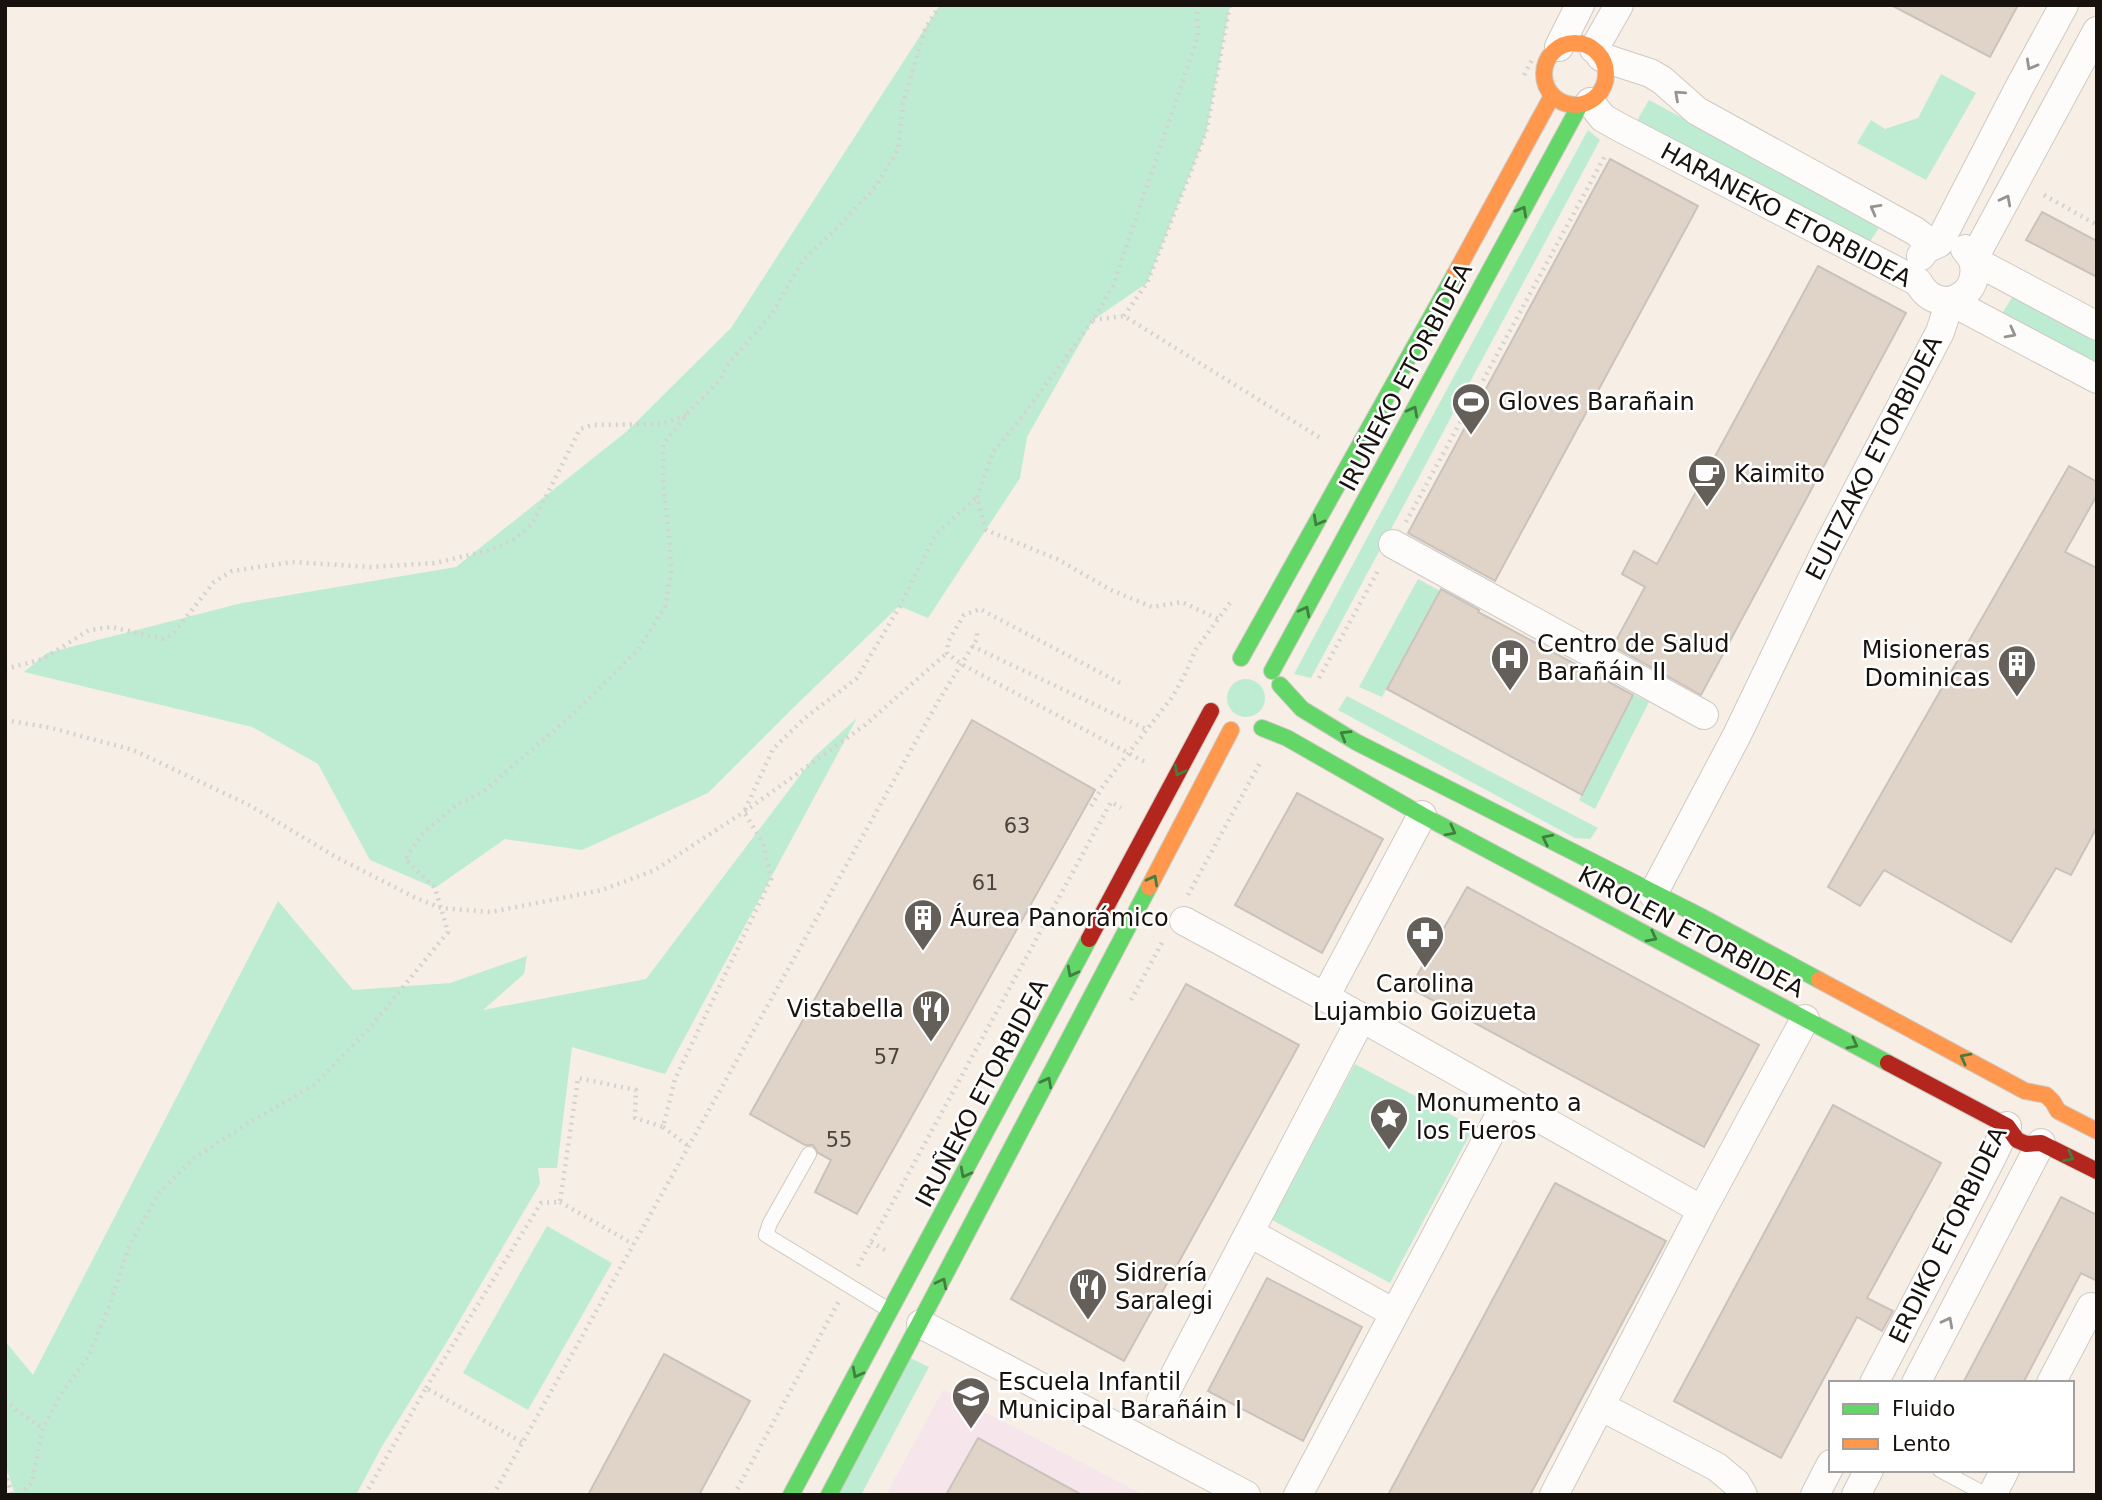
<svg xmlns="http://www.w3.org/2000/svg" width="2102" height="1500" viewBox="0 0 2102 1500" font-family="'DejaVu Sans',sans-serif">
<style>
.education{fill:#f6e6eb}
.green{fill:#beecd3}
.building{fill:#e0d4c8;stroke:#cac3bd;stroke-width:2}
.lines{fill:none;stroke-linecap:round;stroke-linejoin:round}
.lane-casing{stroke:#cfc9c2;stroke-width:16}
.street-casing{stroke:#cfc9c2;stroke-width:30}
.fast-casing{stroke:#cfc9c2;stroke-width:18}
.slow-casing{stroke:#cfc9c2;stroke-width:18}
.jam-casing{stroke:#cfc9c2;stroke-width:18}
.path{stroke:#d4d2d0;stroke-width:4.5;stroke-dasharray:2 5;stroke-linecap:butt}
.lane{stroke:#fefcfb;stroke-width:14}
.street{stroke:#fefcfb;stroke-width:28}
.fast{stroke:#63d668;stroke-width:16}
.slow{stroke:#ff974d;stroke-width:16}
.jam{stroke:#b3261e;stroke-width:16}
.oneway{stroke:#969390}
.oneway2{stroke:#417e40}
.labels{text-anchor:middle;stroke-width:5;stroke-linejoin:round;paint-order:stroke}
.number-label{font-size:21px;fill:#4b443e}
.street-label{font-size:24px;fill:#17120e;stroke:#fff}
.poi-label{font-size:24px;fill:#17120e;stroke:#fff;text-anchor:start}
</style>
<rect width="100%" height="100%" fill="#f7eee6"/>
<path class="education" d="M943,1390L1144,1495H886Z"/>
<path class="green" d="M940,5H1230L1206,133L1147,283L1093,320L1027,437L1020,478L928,618L899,606L794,707L708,793L582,850L505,839L435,888L370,860L318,764L252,727L24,672L47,653L242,603L456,567L626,432L731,328Z
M1941,74L1976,93L1926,180L1857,143L1871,120L1885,129L1918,118Z
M1649,100L1881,225L1867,246L1636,122Z
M1588,130L1600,140L1311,678L1294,674L1453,378Z
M2013,296L2097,340V365L2001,315Z
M1418,579L1440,591L1382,697L1359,687Z
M1227 698a19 19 0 1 1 38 0a19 19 0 1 1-38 0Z
M1633,694L1649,702L1595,809L1579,800Z
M1347,696L1598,828L1590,839L1575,838L1338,710Z
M857,718L665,1074L572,1047L557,1168H538L540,1184L448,1340L381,1448L356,1495H15L5,1463V1341L33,1375L278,901L353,990L450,983L527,956L524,974L483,1010L646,979L814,757Z
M1355,1064L1474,1127L1390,1283L1272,1220Z
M547,1226L612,1263L528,1410L463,1373Z
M904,1355L929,1367L861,1495H829Z"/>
<path class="building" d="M1891,5H2018L1990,57Z
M1610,159L1698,206L1495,581L1408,533Z
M2042,212L2097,241V277L2026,240Z
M1818,266L1906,313L1701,695L1613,646L1645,587L1622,574L1634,551L1657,564Z
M2069,466L2097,482V495L2065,552L2097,568V827L2071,875L2056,868L2011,942L1884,870L1860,906L1828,887Z
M1441,589L1479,610L1478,612L1633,695L1582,795L1387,689Z
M972,720L1095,790L857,1214L815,1192L831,1160L818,1153L813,1145H805L750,1114Z
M1297,793L1383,839L1322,953L1235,905Z
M1467,887L1759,1045L1704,1147L1410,988Z
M1186,984L1299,1045L1124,1361L1011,1299Z
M1833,1105L1941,1163L1867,1298L1893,1311L1882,1331L1857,1317L1781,1458L1674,1401Z
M1555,1183L1666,1241L1530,1495H1388Z
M2061,1197L2097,1215V1281L2081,1273L2023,1383H1963Z
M1267,1278L1362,1327L1303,1441L1208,1391Z
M664,1354L750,1401L699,1495H588Z
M978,1438L1082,1495H946Z"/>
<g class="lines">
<g class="lane-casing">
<path id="lane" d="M809,1154L770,1223L766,1235L889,1310
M1940,1470L1983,1493"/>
</g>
<g class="street-casing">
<path id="street" d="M1559,47L1580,5
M1594,49L1619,5
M1601,57L1650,73L1662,80L1697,111L1915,231L1933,245
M1590,102L1603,118L1621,128L1918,282C1926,296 1935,301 1950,301L2097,379
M1965,249L1973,260L2097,326
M1921,256L1926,249L1939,243L2020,86L2064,5
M1950,301C1970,295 1978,280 1973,260L2097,31
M1393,544L1704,715
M1653,894L1737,735L1826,550L1940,332L1950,301
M1184,921L1325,997L1422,815
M1325,997L1702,1210L1805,1019
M1250,1233L1394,1313
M921,1324L1246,1495
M1874,1383L1991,1159L2007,1126
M1916,1383L2041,1143
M2051,1383L2091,1307L2097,1310
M1161,1401L1362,1017
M1600,1406L1717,1467L1736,1483L1743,1495
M1298,1495L1508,1100
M1554,1495L1702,1210
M1815,1495L1831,1464
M1856,1495L1869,1470
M1992,1495L2005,1470"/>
</g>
<g class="fast-casing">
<path id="fast" d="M1241,658L1455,274
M1272,671L1580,105
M1280,685L1302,709L1356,742L1702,917L1819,980
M1262,728L1287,738L1422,815L1888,1063
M791,1495L1089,939
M829,1495L1149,887"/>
</g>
<g class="slow-casing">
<path id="slow" d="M1544 74a31 31 0 1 1 62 0a31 31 0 1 1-62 0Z
M1455,274L1552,96
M1149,887L1231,730
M1819,980L2025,1091L2046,1095L2053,1102L2058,1111L2097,1131"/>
</g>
<g class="jam-casing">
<path id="jam" d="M1089,939L1211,711
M1888,1063L2007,1126L2017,1140L2026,1144L2041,1143L2097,1171"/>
</g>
<path class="path" d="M1197,5L1198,36L1113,286L1093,320L1022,417L993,452L977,497L986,530L1057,559L1111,590L1152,607L1182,602L1218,619
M1524,75L1533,58
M2044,195L2097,225
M1124,316L1147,283L1206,133L1230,5
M1093,320L1124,316L1322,439
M1406,522L1606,154
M972,646L1148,730
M5,669L43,659L89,630L112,627L162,639L173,634L214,582L232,571L292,562L371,567L435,563L491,550L513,540L532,524L580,429L592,425L662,424L686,415
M1319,678L1379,569
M1120,683L980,609L964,615L948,642L947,653L961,664L1147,763
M5,720L51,728L133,750L249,805L336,857L414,897L441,908L491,912L602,890L655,870L744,812L865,725L947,653
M1091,806L1103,786L1173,696L1185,674L1196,649L1232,600
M1188,895L1261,761
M1131,1000L1164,939
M663,1127L688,1146
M560,1202L633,1244
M871,1242L885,1250
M858,1266L1111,802L1121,808
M426,1388L541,1203L560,1202L578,1078L636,1090L635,1118L663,1127L675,1079L771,879L763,843L744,812L773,749L805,718L857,678L900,606L936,534L977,497
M5,1400L17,1411L43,1428
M5,1472L12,1495
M20,1495L32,1482L43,1428L61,1394L89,1355L109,1307L130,1244L159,1193L193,1159L250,1122L314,1085L368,1030L448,932L435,888L405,859L423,833L455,806L484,791L573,714L638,650L665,607L671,571L670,545L663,485V445L686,415L719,381L729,363L772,314L803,260L837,228L875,187L898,150L903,103L925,29L940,5
M365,1495L426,1388L522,1442
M493,1495L939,700L977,639V632
M734,1495L839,1301"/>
<use href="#lane" class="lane"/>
<use href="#street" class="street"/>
<use href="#fast" class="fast"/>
<use href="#slow" class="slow"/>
<use href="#jam" class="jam"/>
</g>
<defs><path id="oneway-chevron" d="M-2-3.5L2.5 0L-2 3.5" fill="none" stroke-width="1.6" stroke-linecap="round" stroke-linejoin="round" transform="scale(1.75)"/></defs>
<g class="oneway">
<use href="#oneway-chevron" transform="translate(2031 65) rotate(119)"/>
<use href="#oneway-chevron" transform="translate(1679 95) rotate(-138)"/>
<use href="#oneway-chevron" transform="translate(2006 200) rotate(-62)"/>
<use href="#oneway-chevron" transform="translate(1875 209) rotate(-151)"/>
<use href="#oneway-chevron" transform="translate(2011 333) rotate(28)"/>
<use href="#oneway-chevron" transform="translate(1948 1322) rotate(-62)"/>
</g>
<g class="oneway2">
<use href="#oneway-chevron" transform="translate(1522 211) rotate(-61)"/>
<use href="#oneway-chevron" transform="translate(1413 411) rotate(-62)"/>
<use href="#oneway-chevron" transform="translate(1318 521) rotate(119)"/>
<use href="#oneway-chevron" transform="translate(1305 611) rotate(-62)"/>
<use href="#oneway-chevron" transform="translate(1345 735) rotate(-149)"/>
<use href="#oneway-chevron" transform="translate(1179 771) rotate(118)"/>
<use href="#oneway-chevron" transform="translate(1451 831) rotate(28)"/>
<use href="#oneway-chevron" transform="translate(1547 839) rotate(-153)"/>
<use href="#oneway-chevron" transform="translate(1153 880) rotate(-62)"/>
<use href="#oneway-chevron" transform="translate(1652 937) rotate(28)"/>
<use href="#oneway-chevron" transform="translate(1072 972) rotate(118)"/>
<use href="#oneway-chevron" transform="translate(1853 1044) rotate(28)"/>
<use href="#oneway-chevron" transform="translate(1965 1058) rotate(-152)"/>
<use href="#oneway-chevron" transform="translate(1047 1082) rotate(-62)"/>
<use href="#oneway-chevron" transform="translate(2069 1157) rotate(27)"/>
<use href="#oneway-chevron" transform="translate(965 1173) rotate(118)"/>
<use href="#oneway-chevron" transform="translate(942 1283) rotate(-63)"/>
<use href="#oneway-chevron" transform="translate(857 1373) rotate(118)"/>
</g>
<defs>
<g id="stadium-pin" transform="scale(2.0125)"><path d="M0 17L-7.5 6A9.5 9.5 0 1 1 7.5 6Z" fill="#655f5a" stroke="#fff"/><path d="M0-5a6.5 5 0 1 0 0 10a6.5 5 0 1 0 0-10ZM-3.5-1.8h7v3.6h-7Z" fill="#fff"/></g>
<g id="cafe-pin" transform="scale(2.0125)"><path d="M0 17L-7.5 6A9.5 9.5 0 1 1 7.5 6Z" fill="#655f5a" stroke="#fff"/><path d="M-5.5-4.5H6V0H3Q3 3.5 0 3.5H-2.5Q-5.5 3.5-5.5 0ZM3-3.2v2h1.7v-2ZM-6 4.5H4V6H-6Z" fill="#fff"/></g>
<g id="hospital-pin" transform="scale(2.0125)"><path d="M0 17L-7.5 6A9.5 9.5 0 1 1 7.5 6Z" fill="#655f5a" stroke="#fff"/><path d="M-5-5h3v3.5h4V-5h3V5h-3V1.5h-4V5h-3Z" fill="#fff"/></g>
<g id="building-pin" transform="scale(2.0125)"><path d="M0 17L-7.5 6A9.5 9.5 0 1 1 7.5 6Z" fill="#655f5a" stroke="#fff"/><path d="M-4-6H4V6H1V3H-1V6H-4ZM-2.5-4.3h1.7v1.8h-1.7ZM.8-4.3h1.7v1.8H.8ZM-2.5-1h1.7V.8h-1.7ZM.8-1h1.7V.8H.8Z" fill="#fff"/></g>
<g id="pharmacy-pin" transform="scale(2.0125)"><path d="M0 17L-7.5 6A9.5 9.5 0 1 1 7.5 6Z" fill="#655f5a" stroke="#fff"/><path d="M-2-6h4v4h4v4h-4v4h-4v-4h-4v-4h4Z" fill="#fff"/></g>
<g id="restaurant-pin" transform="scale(2.0125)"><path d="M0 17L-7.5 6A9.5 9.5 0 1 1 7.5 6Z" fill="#655f5a" stroke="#fff"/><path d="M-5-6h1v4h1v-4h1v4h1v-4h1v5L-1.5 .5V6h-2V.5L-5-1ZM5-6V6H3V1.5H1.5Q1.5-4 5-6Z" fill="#fff"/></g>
<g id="sight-pin" transform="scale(2.0125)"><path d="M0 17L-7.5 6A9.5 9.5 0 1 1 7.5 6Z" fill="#655f5a" stroke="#fff"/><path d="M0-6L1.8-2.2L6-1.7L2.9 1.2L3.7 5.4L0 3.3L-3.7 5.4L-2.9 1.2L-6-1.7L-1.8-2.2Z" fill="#fff"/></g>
<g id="school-pin" transform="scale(2.0125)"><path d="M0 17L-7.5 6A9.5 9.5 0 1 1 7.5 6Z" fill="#655f5a" stroke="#fff"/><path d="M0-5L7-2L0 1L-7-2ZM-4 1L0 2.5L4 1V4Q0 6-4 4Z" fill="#fff"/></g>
</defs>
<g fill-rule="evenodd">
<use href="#stadium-pin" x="1471" y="402"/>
<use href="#cafe-pin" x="1707" y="474"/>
<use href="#hospital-pin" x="1510" y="658"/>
<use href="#building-pin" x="2017" y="664"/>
<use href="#building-pin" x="923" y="918"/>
<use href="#pharmacy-pin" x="1425" y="935"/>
<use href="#restaurant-pin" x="931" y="1009"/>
<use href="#sight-pin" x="1389" y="1117"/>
<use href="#restaurant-pin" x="1088" y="1287"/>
<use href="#school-pin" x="971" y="1396"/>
</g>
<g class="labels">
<g class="number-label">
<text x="1017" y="833">63</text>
<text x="985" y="890">61</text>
<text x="887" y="1064">57</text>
<text x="839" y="1147">55</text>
</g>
<g class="street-label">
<text transform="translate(1786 215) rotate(28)" y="8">HARANEKO ETORBIDEA</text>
<text transform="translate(1406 377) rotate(-62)" y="8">IRUÑEKO ETORBIDEA</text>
<text transform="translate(1874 458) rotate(-63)" y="8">EULTZAKO ETORBIDEA</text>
<text transform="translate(1691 932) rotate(28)" y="8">KIROLEN ETORBIDEA</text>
<text transform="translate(982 1093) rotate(-62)" y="8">IRUÑEKO ETORBIDEA</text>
<text transform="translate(1948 1235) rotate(-64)" y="8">ERDIKO ETORBIDEA</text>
</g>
<g class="poi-label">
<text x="1498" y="410">Gloves Barañain</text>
<text x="1734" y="482">Kaimito</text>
<text x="1537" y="652">Centro de Salud<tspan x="1537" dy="28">Barañáin II</tspan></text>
<text x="1990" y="658" text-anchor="end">Misioneras<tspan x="1990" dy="28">Dominicas</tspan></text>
<text x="950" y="926">Áurea Panorámico</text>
<text x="1425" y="992" text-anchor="middle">Carolina<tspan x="1425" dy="28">Lujambio Goizueta</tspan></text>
<text x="904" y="1017" text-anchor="end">Vistabella</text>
<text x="1416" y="1111">Monumento a<tspan x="1416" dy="28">los Fueros</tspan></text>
<text x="1115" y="1281">Sidrería<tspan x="1115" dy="28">Saralegi</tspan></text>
<text x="998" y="1390">Escuela Infantil<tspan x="998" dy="28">Municipal Barañáin I</tspan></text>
</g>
</g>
<rect width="2102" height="1500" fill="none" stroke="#17120e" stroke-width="14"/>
<rect x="1829" y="1381" width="245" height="91" fill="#ffffff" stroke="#a2a09f" stroke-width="2"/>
<rect x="1843" y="1404" width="35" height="10" fill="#63d668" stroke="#a2a09f" stroke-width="2"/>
<text x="1892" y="1416" font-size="21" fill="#17120e">Fluido</text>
<rect x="1843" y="1439" width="35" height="10" fill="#ff974d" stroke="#a2a09f" stroke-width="2"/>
<text x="1892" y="1451" font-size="21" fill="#17120e">Lento</text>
</svg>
